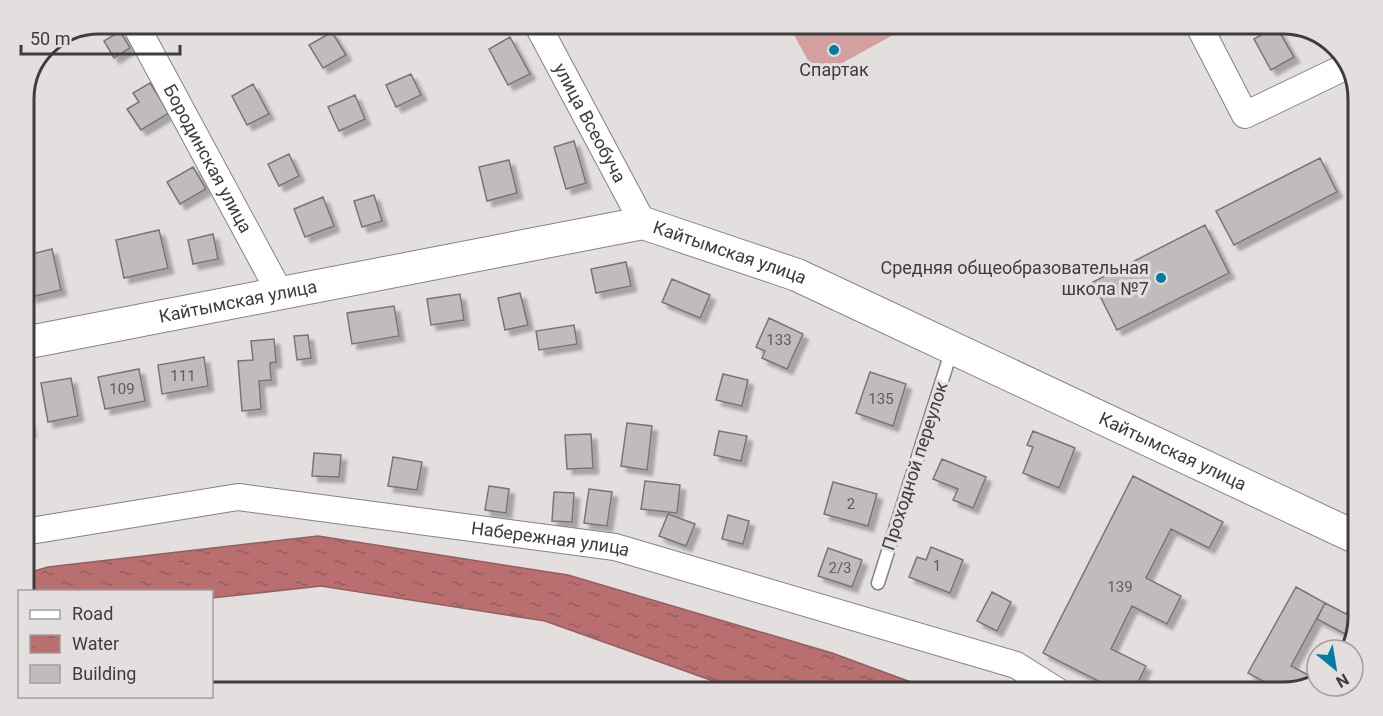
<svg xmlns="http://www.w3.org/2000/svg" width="1383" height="716" viewBox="0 0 1383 716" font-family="Roboto,sans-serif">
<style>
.pitch{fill:#d2a09f}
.water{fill:url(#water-ripples);stroke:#945f60;stroke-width:1.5}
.building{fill:#c1bcbc;stroke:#7a7575;stroke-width:1.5;filter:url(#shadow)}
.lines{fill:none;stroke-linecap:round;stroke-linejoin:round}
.service-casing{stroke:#878282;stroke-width:15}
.minor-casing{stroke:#878282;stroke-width:28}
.tertiary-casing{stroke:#878282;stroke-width:34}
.service{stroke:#fff;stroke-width:12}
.minor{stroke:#fff;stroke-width:26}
.tertiary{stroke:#fff;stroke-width:32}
.poi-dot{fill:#027ca3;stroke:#e4dfdf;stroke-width:2}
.labels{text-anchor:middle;stroke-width:6;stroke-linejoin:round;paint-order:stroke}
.number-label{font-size:15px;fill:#5f5c5c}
.poi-label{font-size:18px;fill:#3e3c3c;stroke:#e4dfdf}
.street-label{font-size:18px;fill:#3e3c3c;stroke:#e4dfdf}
.rim{fill:none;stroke:#3e3c3c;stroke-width:3}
</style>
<defs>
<pattern id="water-ripples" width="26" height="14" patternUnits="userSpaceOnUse" patternTransform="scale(1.5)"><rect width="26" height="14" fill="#b96e6f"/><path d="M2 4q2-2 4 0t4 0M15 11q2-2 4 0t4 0" fill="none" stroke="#985c5c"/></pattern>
<filter id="shadow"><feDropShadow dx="5.5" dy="5.5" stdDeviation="1.5" flood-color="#0004"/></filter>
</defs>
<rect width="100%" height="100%" fill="#e4dfdf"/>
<path class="pitch" d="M788,24H913L817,77Z"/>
<path class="water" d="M318,536L568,575L832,653L938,692H744L545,621L321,586L212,598V592L24,591V574L48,567Z"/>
<path class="building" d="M1276,26L1294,57L1271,70L1254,39Z
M120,31L130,48L114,58L104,41Z
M332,32L346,55L323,68L309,45Z
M510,37L530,74L508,85L489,49Z
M411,74L421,95L396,107L386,85Z
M150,83L169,113L141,130L127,109L139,102L133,93Z
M253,84L269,114L247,125L232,96Z
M355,95L365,119L339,131L328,107Z
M574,141L586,183L566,189L554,147Z
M289,154L299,176L279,186L268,164Z
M1320,158L1337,192L1234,245L1216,211Z
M509,160L517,193L487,201L479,167Z
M193,167L206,189L180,204L167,182Z
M374,195L382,221L362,227L354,201Z
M323,197L334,226L305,237L294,209Z
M1205,225L1229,273L1117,330L1093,282Z
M159,230L168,268L124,278L116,240Z
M213,234L218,259L193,264L188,240Z
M52,249L61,290L31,297L24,265V256Z
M626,262L631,286L596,293L591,269Z
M672,279L710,295L700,318L662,302Z
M520,293L528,325L505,330L498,298Z
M460,294L464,320L431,325L427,299Z
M394,306L399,336L352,344L347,313Z
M769,318L803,334L787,369L762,358L765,351L756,347Z
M574,325L577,344L539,350L536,331Z
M308,335L311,358L297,360L294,336Z
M274,339L276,362L270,363L271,380L259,381L261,409L242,411L238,361L253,360L251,341Z
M204,357L208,386L162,394L158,365Z
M139,369L145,401L105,409L98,377Z
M870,372L906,384L893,426L856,413Z
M723,374L748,380L742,406L716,400Z
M71,378L78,416L48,422L41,383Z
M26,409L31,432L24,434V410Z
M627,423L652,426L647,470L621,466Z
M719,431L747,436L741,461L714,455Z
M1033,431L1075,448L1059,488L1023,473L1033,447L1027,445Z
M591,434L593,468L567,469L565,435Z
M314,453L341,455L339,477L312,476Z
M393,457L422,462L417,490L388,486Z
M942,459L986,477L973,508L953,500L958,489L933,479Z
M1133,476L1223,522L1209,548L1171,529L1146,578L1181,596L1167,624L1132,606L1111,649L1146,666L1133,692H1120L1043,653Z
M645,481L680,485L677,513L641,509Z
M833,482L877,494L868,526L824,514Z
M489,486L509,489L506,513L485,510Z
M589,489L612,492L607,526L584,523Z
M554,492L574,493L572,522L552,521Z
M668,514L695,524L686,546L659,536Z
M728,515L749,521L743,544L722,539Z
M931,547L963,560L950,593L909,577L917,557L926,560Z
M828,548L862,560L852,587L818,576Z
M1296,587L1325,603L1291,666L1312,677L1307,685L1283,692L1248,673Z
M992,592L1011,602L997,631L977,621Z
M1325,603L1346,614L1352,603L1351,650H1342L1349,636L1317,619Z"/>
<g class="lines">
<g class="service-casing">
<path id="service" d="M878,583L952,349"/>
</g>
<g class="minor-casing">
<g id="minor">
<path id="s1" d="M135,24L280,293"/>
<path id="s2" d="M537,24L643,223"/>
<path d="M1198,24L1245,115L1349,65"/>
<path id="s3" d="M24,532L238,497L615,547L1016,665L1059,692"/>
</g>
</g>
<g class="tertiary-casing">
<g id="tertiary">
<path id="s4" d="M24,343L643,223L797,275L1353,536"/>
</g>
</g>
<use href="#service" class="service"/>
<use href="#minor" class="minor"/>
<use href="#tertiary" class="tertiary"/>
</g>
<g class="poi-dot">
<circle cx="834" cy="50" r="6"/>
<circle cx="1161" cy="278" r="6"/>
</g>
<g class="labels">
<g class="number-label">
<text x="779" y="345">133</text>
<text x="183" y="381">111</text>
<text x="122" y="394">109</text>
<text x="881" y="404">135</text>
<text x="851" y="509">2</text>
<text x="937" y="571">1</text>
<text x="840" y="573">2/3</text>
<text x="1120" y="592">139</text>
</g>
<g class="poi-label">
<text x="834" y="76">Спартак</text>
<text x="1149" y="274" text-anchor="end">Средняя общеобразовательная<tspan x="1149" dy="21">школа №7</tspan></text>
</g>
<g class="street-label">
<text dy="6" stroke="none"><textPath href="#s2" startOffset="112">улица Всеобуча</textPath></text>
<text dy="6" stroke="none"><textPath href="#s1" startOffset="153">Бородинская улица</textPath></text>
<text dy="6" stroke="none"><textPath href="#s4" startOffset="722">Кайтымская улица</textPath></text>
<text dy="6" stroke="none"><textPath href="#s4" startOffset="218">Кайтымская улица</textPath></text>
<text dy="6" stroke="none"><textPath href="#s4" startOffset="1208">Кайтымская улица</textPath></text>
<text transform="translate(915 466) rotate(-72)" y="6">Проходной переулок</text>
<text dy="6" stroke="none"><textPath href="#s3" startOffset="532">Набережная улица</textPath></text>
</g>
</g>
<path d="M0 0H1383V716H0ZM99 34H1283A65 65 0 0 1 1348 99V617A65 65 0 0 1 1283 682H99A65 65 0 0 1 34 617V99A65 65 0 0 1 99 34Z" fill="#e4dfdf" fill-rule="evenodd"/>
<path class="rim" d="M99 34H1283A65 65 0 0 1 1348 99V617A65 65 0 0 1 1283 682H99A65 65 0 0 1 34 617V99A65 65 0 0 1 99 34Z"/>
<rect x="18" y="590" width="195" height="108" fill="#e4dfdf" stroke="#a29e9e" stroke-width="1.5"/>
<rect x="30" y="610" width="30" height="9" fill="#ffffff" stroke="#a29e9e" stroke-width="1.5"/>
<text x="72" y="620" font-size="18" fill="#3e3c3c">Road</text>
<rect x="30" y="635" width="30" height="18" fill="url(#water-ripples)" stroke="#a29e9e" stroke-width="1.5"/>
<text x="72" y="650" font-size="18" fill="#3e3c3c">Water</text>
<rect x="30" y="665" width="30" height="18" fill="#c1bcbc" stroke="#a29e9e" stroke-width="1.5"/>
<text x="72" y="680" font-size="18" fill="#3e3c3c">Building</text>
<g transform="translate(1335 668) rotate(150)"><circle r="28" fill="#e4dfdf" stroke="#a29e9e" stroke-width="1.5"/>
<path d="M0-4.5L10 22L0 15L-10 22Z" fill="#027ca3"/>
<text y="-9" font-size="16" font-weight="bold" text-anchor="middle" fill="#3e3c3c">N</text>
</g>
<path d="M21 45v9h159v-9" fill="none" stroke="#3e3c3c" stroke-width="3"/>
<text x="30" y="45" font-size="18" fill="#3e3c3c" stroke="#e4dfdf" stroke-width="4.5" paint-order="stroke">50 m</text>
</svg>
